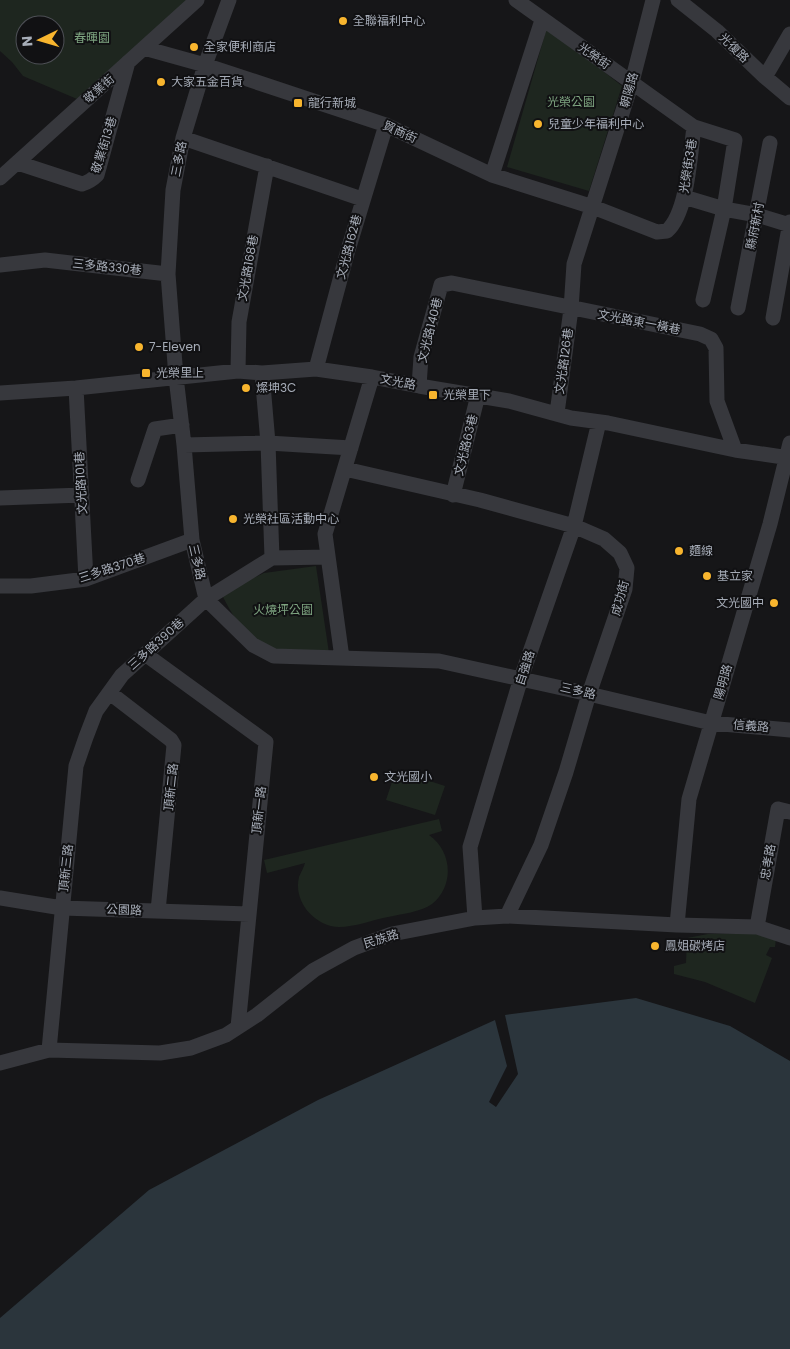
<svg xmlns="http://www.w3.org/2000/svg" width="790" height="1349" viewBox="0 0 790 1349" font-family="Poppins,'Noto Sans TC',sans-serif">
<style>
.green{fill:#1e261f;fill-rule:evenodd}
.water{fill:#2b353c}
.lines{fill:none;stroke-linecap:round;stroke-linejoin:round}
.minor{stroke:#37383d;stroke-width:15}
.poi-dot{fill:#f8b52e;stroke:#111113;stroke-width:2}
.labels{text-anchor:middle;stroke-width:4;stroke-linejoin:round;paint-order:stroke}
.poi-label{font-size:12px;fill:#a7adb8;stroke:#111113;text-anchor:start}
.park-label{font-size:12px;fill:#7ea480;stroke:#111113}
.street-label{font-size:12px;fill:#a7adb8;stroke:#111113}
</style>
<rect width="100%" height="100%" fill="#161618"/>
<path class="green" d="M0,0H194L77,99L23,76L12,62L0,51ZM25,25H55V55H25Z
M547,27L622,86L589,191L507,167Z
M316,566L329,653C311,653 271,655 257,644C243,634 229,609 221,593L264,573Z
M396,770L445,786L435,815L386,800Z
M439,819L442,831L429,835C452,851 455,885 432,904C421,912 401,914 388,917C372,920 355,927 339,927C314,926 293,901 299,877C301,872 304,867 305,863L267,873L264,860Z
M756,933L776,939L775,947H770L766,955L772,958L755,1003L705,982L674,974V966L686,963L687,938L708,934Z"/>
<path class="water" d="M636,998L730,1026L790,1061V1349H0V1318L149,1190L318,1100L495,1020L507,1066L489,1102L496,1107L518,1074L505,1015Z"/>
<g class="lines">
<path class="minor" d="M229,0L205,65L183,138L173,190L168,274L176,377L184,445L192,540L206,599L253,645L274,656L439,661L589,694L711,723L790,730
M516,0L694,127L735,140L724,209L703,300
M678,0L717,31L765,77L790,98
M144,48L205,65L386,125L492,175L593,207L657,232L667,231C688,212 690,154 694,127
M765,77L790,34
M183,138L362,199
M18,163L82,184C89,182 92,180 97,175L128,62
M492,175L542,20
M0,178L197,0
M684,197L724,209L757,215L790,225
M0,265L45,260L168,274
M738,308L770,143
M773,318L790,222
M316,369L348,250L386,125
M238,371L239,322L267,166
M262,373L268,443L272,558
M419,386L421,357L441,285L452,283L700,334L711,339L716,348L717,401L735,450
M76,388L86,579
M0,393L76,388L238,371L262,373L316,369L372,377L419,386L509,401L571,418L608,423L735,450L790,458
M557,413L571,309L574,264L632,82L653,0
M184,445L268,443L351,448
M345,469L480,500L574,526L604,539L620,553L627,568L625,589L589,694L566,772L541,845L507,916
M138,480L155,429L182,425
M453,495L478,395
M0,498L82,495
M0,586H31L86,579L192,540
M145,654L266,742L238,1027
M342,658L325,534L372,377
M110,693L171,740L174,745L158,911
M0,898L62,908L249,914
M475,918L470,847L521,678L574,526L599,422
M677,925L689,799L770,524L790,443
M757,927L778,809L790,812
M49,1050L76,766L86,737L96,711L122,675L206,599L272,558L328,557
M0,1063L49,1050L160,1053L191,1048L226,1035L257,1015L314,970L354,948L392,934L475,918L507,916L677,925L757,927L790,938"/>
</g>
<g class="poi-dot">
<circle cx="343" cy="21" r="5"/>
<circle cx="194" cy="47" r="5"/>
<circle cx="161" cy="82" r="5"/>
<rect x="293" y="98" width="10" height="10" rx="2.5"/>
<circle cx="538" cy="124" r="5"/>
<circle cx="139" cy="347" r="5"/>
<rect x="141" y="368" width="10" height="10" rx="2.5"/>
<circle cx="246" cy="388" r="5"/>
<rect x="428" y="390" width="10" height="10" rx="2.5"/>
<circle cx="233" cy="519" r="5"/>
<circle cx="679" cy="551" r="5"/>
<circle cx="707" cy="576" r="5"/>
<circle cx="774" cy="603" r="5"/>
<circle cx="374" cy="777" r="5"/>
<circle cx="655" cy="946" r="5"/>
</g>
<g class="labels">
<g class="poi-label">
<text x="353" y="25">全聯福利中心</text>
<text x="204" y="51">全家便利商店</text>
<text x="171" y="86">大家五金百貨</text>
<text x="308" y="107">龍行新城</text>
<text x="548" y="128">兒童少年福利中心</text>
<text x="149" y="351">7-Eleven</text>
<text x="156" y="377">光榮里上</text>
<text x="256" y="392">燦坤3C</text>
<text x="443" y="399">光榮里下</text>
<text x="243" y="523">光榮社區活動中心</text>
<text x="689" y="555">麵線</text>
<text x="717" y="580">基立家</text>
<text x="764" y="607" text-anchor="end">文光國中</text>
<text x="384" y="781">文光國小</text>
<text x="665" y="950">鳳姐碳烤店</text>
</g>
<g class="park-label">
<text x="92" y="42">春暉園</text>
<text x="571" y="106">光榮公園</text>
<text x="283" y="614">火燒坪公園</text>
</g>
<g class="street-label">
<text transform="translate(734 48) rotate(44)" y="4">光復路</text>
<text transform="translate(594 56) rotate(35)" y="4">光榮街</text>
<text transform="translate(99 89) rotate(-42)" y="4">敬業街</text>
<text transform="translate(629 90) rotate(-74)" y="4">朝陽路</text>
<text transform="translate(400 132) rotate(24)" y="4">貿商街</text>
<text transform="translate(104 145) rotate(-73)" y="4">敬業街13巷</text>
<text transform="translate(179 159) rotate(-79)" y="4">三多路</text>
<text transform="translate(688 166) rotate(-81)" y="4">光榮街3巷</text>
<text transform="translate(755 226) rotate(-79)" y="4">縣府新村</text>
<text transform="translate(349 247) rotate(-75)" y="4">文光路162巷</text>
<text transform="translate(107 267) rotate(6)" y="4">三多路330巷</text>
<text transform="translate(248 268) rotate(-80)" y="4">文光路168巷</text>
<text transform="translate(639 322) rotate(11)" y="4">文光路東一橫巷</text>
<text transform="translate(430 330) rotate(-76)" y="4">文光路140巷</text>
<text transform="translate(564 361) rotate(-82)" y="4">文光路126巷</text>
<text transform="translate(398 382) rotate(11)" y="4">文光路</text>
<text transform="translate(466 445) rotate(-76)" y="4">文光路63巷</text>
<text transform="translate(81 483) rotate(-93)" y="4">文光路101巷</text>
<text transform="translate(197 562) rotate(77)" y="4">三多路</text>
<text transform="translate(112 568) rotate(-18)" y="4">三多路370巷</text>
<text transform="translate(620 598) rotate(-75)" y="4">成功街</text>
<text transform="translate(156 644) rotate(-42)" y="4">三多路390巷</text>
<text transform="translate(525 668) rotate(-72)" y="4">自強路</text>
<text transform="translate(723 682) rotate(-74)" y="4">陽明路</text>
<text transform="translate(578 691) rotate(13)" y="4">三多路</text>
<text transform="translate(751 726) rotate(5)" y="4">信義路</text>
<text transform="translate(171 787) rotate(-84)" y="4">頂新二路</text>
<text transform="translate(259 810) rotate(-84)" y="4">頂新一路</text>
<text transform="translate(768 862) rotate(-80)" y="4">忠孝路</text>
<text transform="translate(66 868) rotate(-84)" y="4">頂新三路</text>
<text transform="translate(124 910) rotate(2)" y="4">公園路</text>
<text transform="translate(381 939) rotate(-17)" y="4">民族路</text>
</g>
</g>
<g transform="translate(40 40) rotate(265)"><circle r="24" fill="#111113" stroke="#4d4f55"/>
<path d="M0-4L9 19L0 12L-9 19Z" fill="#f8b52e"/>
<text y="-8" font-size="14" font-weight="bold" text-anchor="middle" fill="#a7adb8">N</text>
</g>
</svg>
